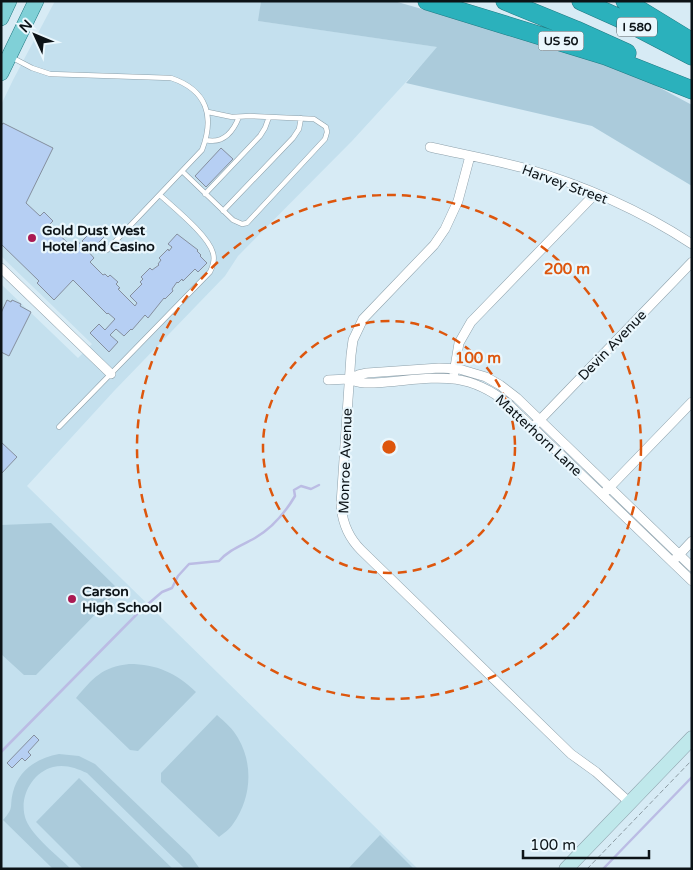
<svg xmlns="http://www.w3.org/2000/svg" width="693" height="870" viewBox="0 0 693 870" font-family="'Varela Round',sans-serif">
<style>
.built{fill:#c4e0ee}
.green{fill:#abcbdb}
.lines{fill:none;stroke-linecap:round;stroke-linejoin:round}
.stream{stroke:#bbbce4;stroke-width:2.5}
.building{fill:#b6cff3;stroke:#858f9e}
.lane-casing{stroke:#8ea1ab;stroke-width:5.5}
.street-casing{stroke:#8ea1ab;stroke-width:10}
.secondary-casing{stroke:#8ea1ab;stroke-width:15}
.primary-casing{stroke:#207a82;stroke-width:16}
.highway-casing{stroke:#207a82;stroke-width:19}
.path{stroke:#8c9ba3;stroke-width:1;stroke-dasharray:5 2.5;stroke-linecap:butt}
.lane{stroke:#fff;stroke-width:4.5}
.street{stroke:#fff;stroke-width:9}
.secondary{stroke:#bfe8eb;stroke-width:14}
.primary{stroke:#80d0d7;stroke-width:15}
.highway{stroke:#2bb1bc;stroke-width:18}
.ring{fill:none;stroke:#dd560d;stroke-width:2.5;stroke-dasharray:9 6}
.poi-dot{fill:#aa1952;stroke:#eaf7fd;stroke-width:2}
.labels{text-anchor:middle;stroke-width:4.5;stroke-linejoin:round;paint-order:stroke}
.shield{fill:#eaf7fd;stroke:#4f575c;stroke-width:1}
.shield-label{font-size:12px;font-weight:bold;fill:#0c1317}
.street-label{font-size:14px;fill:#0c1317;stroke:#eaf7fd}
.poi-label{font-size:14px;font-weight:bold;fill:#0c1317;stroke:#eaf7fd;text-anchor:start}
.centre{fill:#dd560d;stroke:#eaf7fd;stroke-width:2.5}
.ring-label{font-size:15px;text-anchor:middle;font-weight:bold;fill:#dd560d;stroke:#eaf7fd;stroke-width:4.5;stroke-linejoin:round;paint-order:stroke}
</style>
<rect width="100%" height="100%" fill="#d7ebf5"/>
<path class="built" d="M55,1H261L259,21L438,47L352,141L238,256L225,276L114,391L27,486L418,869H1V284L78,358L92,344L1,256V105L13,80Z"/>
<path class="green" d="M261,1H394L582,55L651,83L692,105V186L592,126L406,83L437,47L258,21Z
M51,523L119,590L36,675H24L1,654V525Z
M129,664C157,664 176,673 196,692L138,751L130,750L76,698C93,678 102,667 129,664Z
M217,715C225,722 233,729 238,738C254,765 251,799 233,824C230,829 224,833 219,837L161,782V773Z
M59,754L79,756L95,764L190,855L200,869H185L87,773C76,768 65,764 53,767C31,773 18,799 26,820C33,837 58,856 71,869H53L3,820C15,807 9,807 13,792C19,769 38,758 59,754Z
M79,778L173,869H83L36,822Z
M380,835L414,869H348Z"/>
<g class="lines">
<path class="stream" d="M1,752L141,610L162,592L172,588L178,576L189,564L219,561C230,549 241,546 255,538C272,528 285,513 295,496L294,490L301,486L311,489L319,485
M603,869L692,777"/>
</g>
<path class="building" d="M3,123L53,148L26,203L40,216L44,212L53,221L49,225L72,247L77,241L83,246L85,244L82,241L95,228L104,237L91,250L89,248L87,250L94,258L90,262L103,275L105,274L108,277L110,275L118,282L116,284L120,288L118,289L135,306L137,303L130,296L142,284L140,282L143,279L141,277L150,268L152,270L159,265L158,264L161,260L159,258L168,249L169,251L172,247L168,244L177,234L198,250L197,251L201,255L200,256L207,263L198,272L195,269L183,281L182,279L178,283L177,282L172,289L173,291L165,299L164,298L148,318L145,315L132,330L131,329L124,336L116,329L110,335L118,342L109,352L90,333L99,324L105,330L115,319L108,313L107,314L73,280L54,300L37,283L39,281L1,244V126Z
M221,148L233,159L206,187L195,176Z
M7,300L11,302L12,300L21,304L20,306L31,312L9,356L1,352V313Z
M1,442L17,457L1,474Z
M34,735L39,740L28,752L31,755L25,761L22,758L12,768L7,763Z"/>
<g class="lines">
<g class="lane-casing">
<path id="lane" d="M11,57L32,68L50,74L171,78C207,90 215,116 202,150L107,250
M206,140C223,144 233,132 239,117
M183,172L233,220L242,224L247,223L325,139L327,132L326,127L314,119L250,116L232,117L208,112
M205,194L260,136L265,128L269,117
M223,211L293,138L299,129L301,118
M59,427L210,272C213,266 215,260 213,253C208,235 174,208 160,195"/>
</g>
<g class="street-casing">
<path id="street" d="M430,147C461,154 493,160 524,168C583,185 640,210 692,244
M470,156L458,201L445,229L434,245L363,319L353,340L351,355L341,504C342,522 348,537 361,550L571,754L596,772L629,802
M1,268L111,374
M454,373L459,343L471,322L595,194
M349,379C361,385 373,383 387,382C435,378 466,370 507,403L692,581
M328,380L349,379L358,375L367,373L439,368L459,369L486,377L500,385L517,398L692,567
M536,424L692,262
M606,491L692,402
M676,558L692,541"/>
</g>
<g class="secondary-casing">
<path id="secondary" d="M566,869L692,738"/>
</g>
<g class="primary-casing">
<path id="primary" d="M1,18L9,1
M1,73L36,1"/>
</g>
<g class="highway-casing">
<path id="highway" d="M427,1L606,56L692,90
M505,1L576,30L627,53
M581,1L619,18L692,56
M625,1L692,42"/>
</g>
<path class="path" d="M587,869L692,760"/>
<use href="#lane" class="lane"/>
<use href="#street" class="street"/>
<use href="#secondary" class="secondary"/>
<use href="#primary" class="primary"/>
<use href="#highway" class="highway"/>
</g>
<g class="ring">
<circle cx="389" cy="447" r="126"/>
<circle cx="389" cy="447" r="252"/>
</g>
<g class="poi-dot">
<circle cx="32" cy="238" r="5"/>
<circle cx="72" cy="599" r="5"/>
</g>
<g class="labels">
<g class="shield">
<rect x="617" y="17.5" width="40" height="19" rx="4"/>
<rect x="538.5" y="31.5" width="45" height="19" rx="4"/>
</g>
<g class="shield-label">
<text x="637" y="31">I 580</text>
<text x="561" y="45">US 50</text>
</g>
<g class="street-label">
<text transform="translate(565 184) rotate(20)" y="5">Harvey Street</text>
<text transform="translate(612 345) rotate(-46)" y="5">Devin Avenue</text>
<text transform="translate(539 435) rotate(43)" y="5">Matterhorn Lane</text>
<text transform="translate(345 461) rotate(-88)" y="5">Monroe Avenue</text>
</g>
<g class="poi-label">
<text x="42" y="235">Gold Dust West<tspan x="42" dy="16">Hotel and Casino</tspan></text>
<text x="82" y="596">Carson<tspan x="82" dy="16">High School</tspan></text>
</g>
</g>
<circle cx="389" cy="447" r="8" class="centre"/>
<g class="ring-label">
<text x="567" y="274">200 m</text>
<text x="478" y="363">100 m</text>
</g>
<rect width="693" height="870" fill="none" stroke="#0c1317" stroke-width="5"/>
<g transform="translate(35 35) rotate(314)" stroke="#eaf7fd" stroke-width="4" paint-order="stroke">
<path d="M0-4L9 19L0 12L-9 19Z" fill="#0c1317"/>
<text y="-8" font-size="14" font-weight="bold" text-anchor="middle" fill="#0c1317">N</text>
</g>
<path d="M523 850v8h126v-8" fill="none" stroke="#0c1317" stroke-width="2.5"/>
<text x="530" y="850" font-size="15" fill="#0c1317" stroke="#eaf7fd" stroke-width="4" paint-order="stroke">100 m</text>
</svg>
